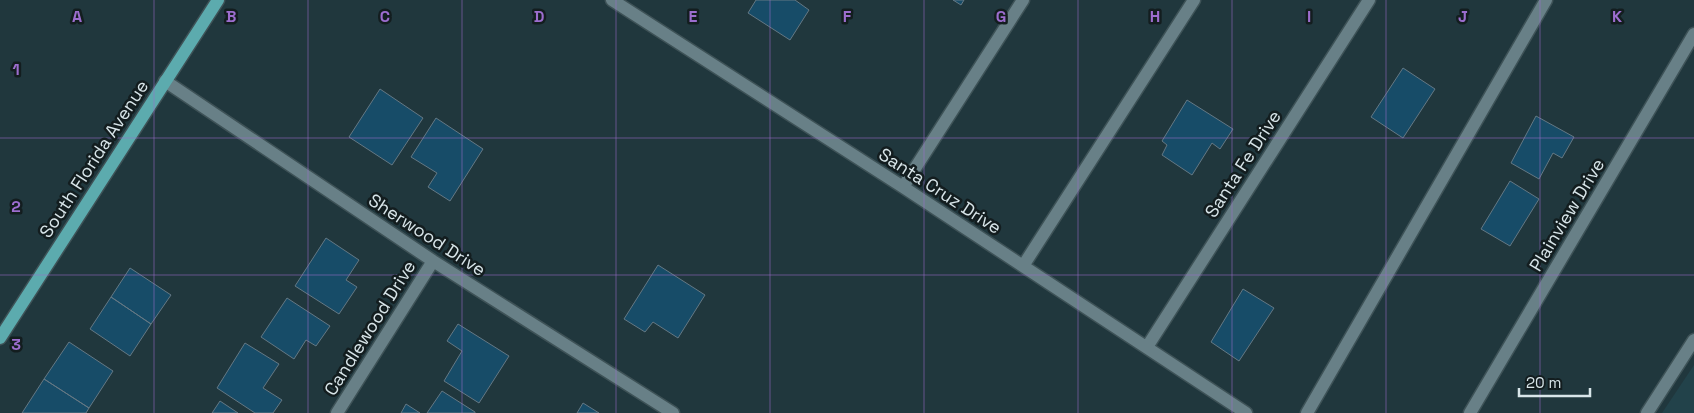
<svg xmlns="http://www.w3.org/2000/svg" width="1694" height="413" viewBox="0 0 1694 413" font-family="'Space Grotesk',sans-serif">
<style>
.built{fill:#22424a}
.building{fill:#174c68;stroke:#647884}
.lines{fill:none;stroke-linecap:round;stroke-linejoin:round}
.minor-casing{stroke:#3e5257;stroke-width:15}
.major-casing{stroke:#3e5257;stroke-width:15}
.minor{stroke:#688087;stroke-width:12}
.major{stroke:#5cabae;stroke-width:12}
.grid{fill:none;stroke:#9c6dce;stroke-width:1;stroke-opacity:0.55}
.labels{text-anchor:middle;stroke-width:5;stroke-linejoin:round;paint-order:stroke}
.street-label{font-size:18px;fill:#d8e5e9;stroke:#131d1f}
.grid-label{font-size:16px;text-anchor:middle;font-weight:bold;fill:#9c6dce;stroke:#131d1f;stroke-width:5;stroke-linejoin:round;paint-order:stroke}
</style>
<rect width="100%" height="100%" fill="#20373d"/>
<path class="built" d="M1694,365V413H1662Z"/>
<path class="building" d="M756,0H795L809,10L790,40L748,13Z
M953,0H964L961,5Z
M1403,68L1435,89L1403,138L1371,117Z
M380,89L423,118L392,165L349,137Z
M1187,100L1233,129L1220,149L1212,143L1192,175L1162,155L1167,145L1162,141Z
M1536,116L1574,137L1562,158L1553,153L1539,179L1511,163Z
M436,118L483,149L450,201L428,187L437,173L411,157Z
M1510,181L1539,199L1510,246L1481,229Z
M326,238L359,260L346,280L357,287L339,314L295,286Z
M658,265L705,295L678,338L653,322L645,332L624,319Z
M130,268L171,295L151,324L111,297Z
M1243,289L1274,308L1239,361L1211,342Z
M111,297L151,324L130,356L90,329Z
M287,298L330,326L316,346L306,340L294,359L261,337Z
M458,324L509,356L479,403L444,381L462,351L447,341Z
M69,342L113,371L89,408L44,379Z
M245,343L279,364L263,388L282,400L273,413H255L217,388Z
M44,379L89,408L86,413H22Z
M442,391L475,412V413H427Z
M220,401L238,413H212Z
M583,403L599,413H577Z
M406,404L420,413H401Z"/>
<g class="lines">
<g class="minor-casing">
<path id="minor" d="M612,0L903,187L1246,413
M165,81L433,261L673,413
M903,187L1023,0
M1023,266L1194,0
M1147,347L1369,0
M337,413L433,261
M1307,413L1546,0
M1470,413L1694,34
M1647,413L1694,340"/>
</g>
<g class="major-casing">
<path id="major" d="M0,338L218,0"/>
</g>
<use href="#minor" class="minor"/>
<use href="#major" class="major"/>
</g>
<path class="grid" d="M154,0V413M308,0V413M462,0V413M616,0V413M770,0V413M924,0V413M1078,0V413M1232,0V413M1386,0V413M1540,0V413M0,138H1694M0,275H1694"/>
<g class="labels">
<g class="street-label">
<text transform="translate(94 159) rotate(-57)" y="6">South Florida Avenue</text>
<text transform="translate(1243 164) rotate(-57)" y="6">Santa Fe Drive</text>
<text transform="translate(940 191) rotate(33)" y="6">Santa Cruz Drive</text>
<text transform="translate(1567 215) rotate(-59)" y="6">Plainview Drive</text>
<text transform="translate(427 235) rotate(33)" y="6">Sherwood Drive</text>
<text transform="translate(370 328) rotate(-58)" y="6">Candlewood Drive</text>
</g>
</g>
<g class="grid-label">
<text x="77" y="22">A</text>
<text x="231" y="22">B</text>
<text x="385" y="22">C</text>
<text x="539" y="22">D</text>
<text x="693" y="22">E</text>
<text x="847" y="22">F</text>
<text x="1001" y="22">G</text>
<text x="1155" y="22">H</text>
<text x="1309" y="22">I</text>
<text x="1463" y="22">J</text>
<text x="1617" y="22">K</text>
<text x="16" y="75">1</text>
<text x="16" y="212">2</text>
<text x="16" y="350">3</text>
</g>
<path d="M1519 388v8h71v-8" fill="none" stroke="#d8e5e9" stroke-width="2.5"/>
<text x="1526" y="388" font-size="15" fill="#d8e5e9" stroke="#131d1f" stroke-width="4" paint-order="stroke">20 m</text>
</svg>
